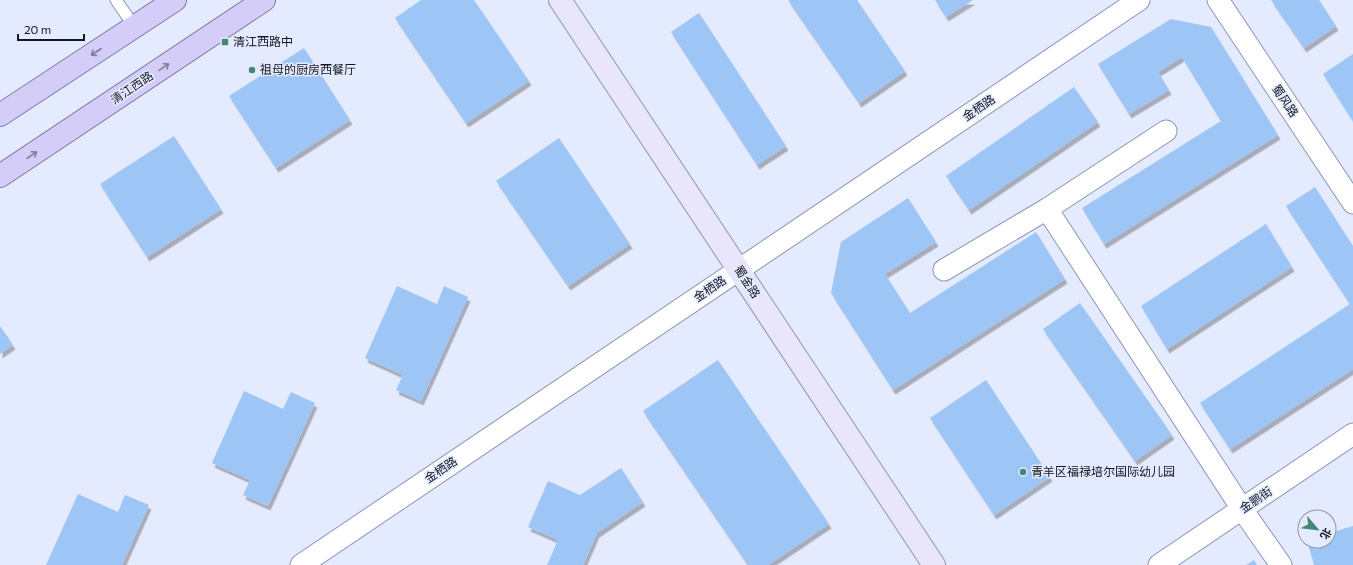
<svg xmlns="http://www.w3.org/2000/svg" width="1353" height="565" viewBox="0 0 1353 565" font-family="Commissioner,'Noto Sans SC',sans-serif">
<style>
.building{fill:#9dc5f5;filter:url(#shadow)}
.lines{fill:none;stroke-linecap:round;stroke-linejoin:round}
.lane-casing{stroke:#8d96b3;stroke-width:13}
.street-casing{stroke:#8d96b3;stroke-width:23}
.secondary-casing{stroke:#8d96b3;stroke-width:24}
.primary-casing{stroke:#7e77aa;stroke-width:24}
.lane{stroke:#fff;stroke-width:11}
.street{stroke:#fff;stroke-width:21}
.secondary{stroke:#e9e6fb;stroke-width:22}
.primary{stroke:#d4cdf8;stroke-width:22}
.oneway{stroke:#7e7b98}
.poi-dot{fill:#458676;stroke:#e5ebfe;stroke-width:1.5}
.labels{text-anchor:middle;stroke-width:3;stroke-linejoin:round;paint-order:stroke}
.poi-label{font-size:12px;fill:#141722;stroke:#e5ebfe;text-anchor:start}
.street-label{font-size:12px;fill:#141722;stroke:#e5ebfe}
</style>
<defs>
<filter id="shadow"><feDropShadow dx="2.5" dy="4.5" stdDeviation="0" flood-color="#0004"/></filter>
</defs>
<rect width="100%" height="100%" fill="#e5ebfe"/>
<path class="building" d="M421,0H474L529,81L466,123L395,18Z
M788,0H857L905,71L859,103Z
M935,0H973L946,17Z
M1271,0H1319L1336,26L1304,48Z
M699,13L786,146L757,165L671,32Z
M1171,19L1211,27L1278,135L1104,244L1082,208L1221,121L1182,57L1158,72L1169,90L1129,114L1098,64Z
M304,48L350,120L276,168L229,96Z
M1353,54V121L1323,74Z
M1074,87L1098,122L969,210L946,176Z
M174,136L221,209L147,257L100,184Z
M559,138L630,244L568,286L496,181Z
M1315,187L1353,246V369L1230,449L1200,403L1350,304L1286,206Z
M908,198L936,242L885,274L910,313L1036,232L1065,279L893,390L831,293L841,242Z
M1266,224L1292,267L1167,349L1141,306Z
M397,286L437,304L444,286L468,297L421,401L396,390L403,375L365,358Z
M1080,303L1172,435L1135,461L1043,329Z
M0,326L13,345L0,354Z
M718,360L829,524L768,565H748L643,411Z
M986,380L1050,477L994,515L930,418Z
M244,391L283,409L291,392L315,403L268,506L243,495L250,480L212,463Z
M621,468L643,502L597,533L583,565H547L558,540L528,527L548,481L580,495Z
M78,494L118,512L125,495L149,505L122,565H46Z
M1353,526V565H1314L1307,541H1329V533Z
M1254,560L1257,565H1246Z"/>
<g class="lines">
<g class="lane-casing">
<path id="lane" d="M116,0L134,26"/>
</g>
<g class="street-casing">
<path id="street" d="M1218,0L1353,203
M1047,209L1246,515L1281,565
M944,270L1047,209L1166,131
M301,565L1139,0
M1159,565L1353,434"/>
</g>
<g class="secondary-casing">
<path id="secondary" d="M560,0L934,565"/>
</g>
<g class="primary-casing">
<path id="primary" d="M0,115L175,0
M0,176L264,0"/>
</g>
<use href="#lane" class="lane"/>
<use href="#street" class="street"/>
<use href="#secondary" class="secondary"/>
<use href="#primary" class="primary"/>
</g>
<defs><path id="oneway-shaft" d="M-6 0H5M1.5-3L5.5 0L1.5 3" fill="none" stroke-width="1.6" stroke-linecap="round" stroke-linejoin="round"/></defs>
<g class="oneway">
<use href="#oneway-shaft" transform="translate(96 52) rotate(147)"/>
<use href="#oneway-shaft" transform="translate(164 67) rotate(-34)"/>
<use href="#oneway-shaft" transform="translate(32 155) rotate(-34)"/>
</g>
<g class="poi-dot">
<rect x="221" y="38" width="8" height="8" rx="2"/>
<circle cx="252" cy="70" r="4"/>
<circle cx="1023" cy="472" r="4"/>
</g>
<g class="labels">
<g class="poi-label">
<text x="233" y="46">清江西路中</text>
<text x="260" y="74">祖母的厨房西餐厅</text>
<text x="1031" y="476">青羊区福禄培尔国际幼儿园</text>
</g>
<g class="street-label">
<text transform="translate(132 88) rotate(-34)" y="4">清江西路</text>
<text transform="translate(1285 101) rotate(56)" y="4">蜀风路</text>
<text transform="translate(979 108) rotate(-34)" y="4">金栖路</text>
<text transform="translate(747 282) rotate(57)" y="4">蜀金路</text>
<text transform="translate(710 289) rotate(-34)" y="4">金栖路</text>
<text transform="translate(441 470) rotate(-34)" y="4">金栖路</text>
<text transform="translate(1256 500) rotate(-34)" y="4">金鹏街</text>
</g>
</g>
<g transform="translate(1317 529) rotate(118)"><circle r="19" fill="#e5ebfe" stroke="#9196a6"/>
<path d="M0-3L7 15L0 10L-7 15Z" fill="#458676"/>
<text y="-6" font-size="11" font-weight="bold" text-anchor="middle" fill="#141722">北</text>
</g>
<path d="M18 34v6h66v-6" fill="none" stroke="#141722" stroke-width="2"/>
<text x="24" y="34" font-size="12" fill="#141722" stroke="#e5ebfe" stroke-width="3" paint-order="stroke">20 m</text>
</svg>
